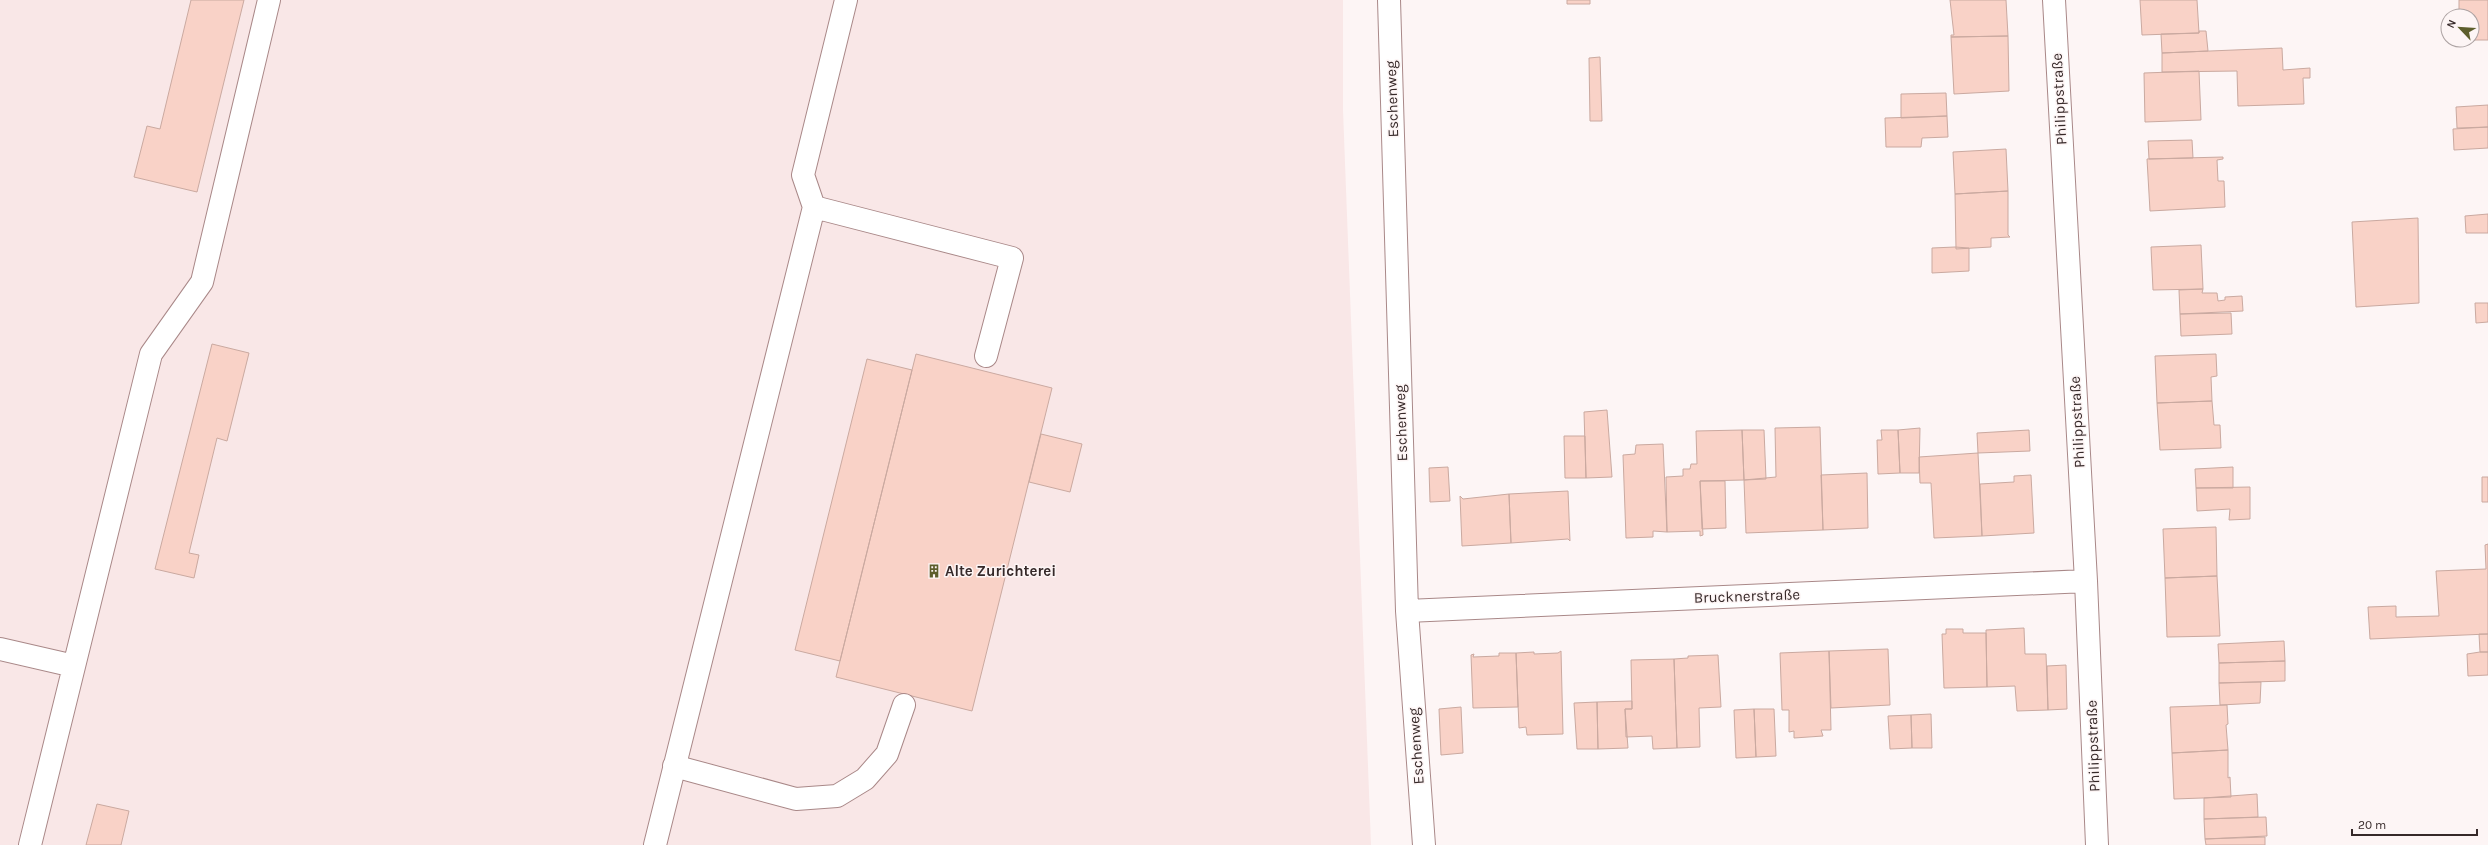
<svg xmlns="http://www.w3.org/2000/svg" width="2488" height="845" viewBox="0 0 2488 845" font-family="Karla,sans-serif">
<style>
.built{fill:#f9e7e7}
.building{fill:#f9d2c7;stroke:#caa9a0}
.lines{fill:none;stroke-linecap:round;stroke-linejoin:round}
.lane-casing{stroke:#a98888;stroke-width:24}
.street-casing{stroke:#a98888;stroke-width:24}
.lane{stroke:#fff;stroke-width:22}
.street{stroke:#fff;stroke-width:22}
.labels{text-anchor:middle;stroke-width:3;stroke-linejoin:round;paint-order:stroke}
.street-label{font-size:15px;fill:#362929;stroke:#fdf5f5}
.poi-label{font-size:15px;font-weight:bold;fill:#362929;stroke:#fdf5f5;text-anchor:start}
</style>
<rect width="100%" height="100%" fill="#fdf5f5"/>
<path class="built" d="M0,0H1343V110L1371,845H0Z"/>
<path class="building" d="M191,0H244L197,192L134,177L147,126L160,129Z
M1567,0H1590V4H1567Z
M1950,0H2006L2008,36L1951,37V35H1954Z
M2140,0H2197L2199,33L2142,35Z
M2459,0H2488V40H2472V16H2459Z
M2199,31H2206L2208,51L2162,53L2161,34L2199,33Z
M2008,36L2009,91L1954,94L1951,37Z
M2282,48L2283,70L2310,68V78H2303L2304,104L2238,106L2237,71L2162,72V53Z
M1600,57L1602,121H1590L1589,58Z
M2199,71L2201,120L2145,122L2144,73Z
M1946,93L1947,116L1901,118V94Z
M2488,105V127L2457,128L2456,107Z
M1947,116L1948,137L1922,138L1921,147H1886L1885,118Z
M2488,127V148L2454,150L2453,129Z
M2192,140L2193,158L2149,159L2148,141Z
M2006,149L2008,191L1955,194L1953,152Z
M2223,157V159L2217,160L2218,181H2224L2225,207L2150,211L2147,159Z
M2008,191V235L2010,237L1991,238V247L1956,249L1955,194Z
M2488,214V233H2466L2465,216Z
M2418,218L2419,303L2356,307L2352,222Z
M2201,245L2203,289L2153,290L2151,247Z
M1955,247L1969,248V271L1932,273V248Z
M2203,289L2202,293H2217L2218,301L2225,300V297L2242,296L2243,311L2180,314L2179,290Z
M2475,303H2488V322L2476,323Z
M2231,313L2232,334L2181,336L2180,314Z
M212,344L249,353L227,441L217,438L189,553L199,555L194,578L155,569Z
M916,354L1052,388L972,711L836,677Z
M2216,354L2217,376L2211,377L2212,401L2157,403L2155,356Z
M867,359L912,370L840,661L795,650Z
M2212,401L2214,425H2220L2221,448L2160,450L2157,403Z
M1607,410L1612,477L1586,478L1584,412Z
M1820,427L1823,530L1746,533L1744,480L1776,477L1775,428Z
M1920,428L1919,473H1900L1898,430Z
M1742,430H1764L1766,479L1744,480Z
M1742,430L1744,480L1700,481L1703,535L1700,536V531L1667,532L1666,477L1683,476V469H1690L1691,464H1697L1696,431Z
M1881,430H1898L1900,473L1878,474L1877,440H1882Z
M2029,430L2030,451L1978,453L1977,433Z
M1041,434L1082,444L1070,492L1029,482Z
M1564,436H1585L1586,478H1565Z
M1663,444L1667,532L1653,531V537L1626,538L1623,455L1635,454L1636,445Z
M1978,453L1982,536L1934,538L1931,483H1920L1919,457Z
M1448,467L1450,501L1430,502L1429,468Z
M2233,467V488H2196L2195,469Z
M1867,473L1868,528L1823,530L1821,475Z
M2031,475L2034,533L1982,536L1980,484L2014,482V476Z
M2482,477H2488V502H2482Z
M1700,481H1725L1726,528L1702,529Z
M2250,487V519L2229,520L2230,509L2197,511L2196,488Z
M1568,491L1570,541L1568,539L1511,543L1509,494Z
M1509,494L1511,543L1462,546L1460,496L1463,499Z
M2216,527L2217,576L2165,578L2163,529Z
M2488,544V634L2370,639L2368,607L2396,606V617L2439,616L2436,571L2486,569L2485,545Z
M2217,576L2220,636L2167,637L2165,578Z
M2024,628L2025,654H2046L2048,710L2017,711L2015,686L1987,687L1986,630Z
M1946,629H1963V633H1986L1987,687L1944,688L1942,634H1946Z
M2479,634H2488V652H2480Z
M2284,641L2285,661L2219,663L2218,644Z
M1888,649L1890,705L1831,708L1829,651Z
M1561,651L1563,734L1527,735L1526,727L1519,728L1516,653L1534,652V654L1558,653Z
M1829,651L1831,730H1821L1823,736L1794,738V731L1789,732V710H1782L1780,653Z
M2480,652H2488V675L2468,676L2467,654Z
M1499,653H1516L1518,707L1473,708L1471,655L1474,654L1473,657L1499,656Z
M1718,655L1721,707L1699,708L1700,747L1677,748L1674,659L1688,658V656Z
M1674,659L1677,748L1653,749L1652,736L1626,737L1625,709H1632L1631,660Z
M2285,661V681L2219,683V663Z
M2066,665L2067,709L2048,710L2047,666Z
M2261,682L2260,703L2220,705L2219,683Z
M1632,701V709H1625L1628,748L1598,749L1597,702Z
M1597,702L1598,749H1577L1574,703Z
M2227,705L2228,724L2226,725L2228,750L2172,753L2170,707Z
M1461,707L1463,753L1441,755L1439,709Z
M1754,709H1774L1776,756L1756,757Z
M1754,709L1756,757L1736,758L1734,710Z
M1931,714L1932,748H1912L1911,715Z
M1911,715L1912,748L1890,749L1888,716Z
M2228,750V778L2230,777L2231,797L2174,799L2172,753Z
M2257,794L2258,817L2204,819V798Z
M97,804L129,811L121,845H86Z
M2266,817L2267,836L2205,839L2204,819Z
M2265,837V845H2206L2205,839Z"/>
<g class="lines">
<g class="lane-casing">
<path id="lane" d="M814,207L803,175L846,0
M0,649L74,666
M674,766L796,799L837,796L865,779L887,754L904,705
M30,845L151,354L202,282L269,0
M655,845L814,207L1012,258L986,356"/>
</g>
<g class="street-casing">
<path id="street" d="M1389,0L1407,611L1424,845
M2054,0L2086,581L2097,845
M1407,611L2086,581"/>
</g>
<use href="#lane" class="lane"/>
<use href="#street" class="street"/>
</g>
<defs>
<g id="building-bare" transform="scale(1.08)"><path d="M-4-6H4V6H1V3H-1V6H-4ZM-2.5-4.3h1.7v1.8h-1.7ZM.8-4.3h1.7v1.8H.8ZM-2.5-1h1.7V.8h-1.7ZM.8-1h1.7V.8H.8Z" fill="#5d5e2c" stroke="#fdf5f5" stroke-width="2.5" paint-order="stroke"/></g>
</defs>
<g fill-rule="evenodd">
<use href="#building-bare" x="934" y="571"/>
</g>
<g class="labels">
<g class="street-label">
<text transform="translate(1392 99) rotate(-92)" y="5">Eschenweg</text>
<text transform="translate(2059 99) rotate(-93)" y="5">Philippstraße</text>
<text transform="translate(2077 422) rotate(-93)" y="5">Philippstraße</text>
<text transform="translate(1401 423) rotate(-92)" y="5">Eschenweg</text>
<text transform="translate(1747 596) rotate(-2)" y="5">Brucknerstraße</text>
<text transform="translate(1416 746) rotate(-94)" y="5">Eschenweg</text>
<text transform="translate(2093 746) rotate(-92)" y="5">Philippstraße</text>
</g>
<g class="poi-label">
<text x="945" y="576">Alte Zurichterei</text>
</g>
</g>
<g transform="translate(2460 28) rotate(295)"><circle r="19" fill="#fdf5f5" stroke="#ada3a3"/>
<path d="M0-3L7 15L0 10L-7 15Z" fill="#5d5e2c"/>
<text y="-6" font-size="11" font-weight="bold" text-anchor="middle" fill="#362929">N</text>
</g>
<path d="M2352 829v6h125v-6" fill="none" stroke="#362929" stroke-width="2"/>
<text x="2358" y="829" font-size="12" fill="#362929" stroke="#fdf5f5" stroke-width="3" paint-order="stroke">20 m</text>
</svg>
